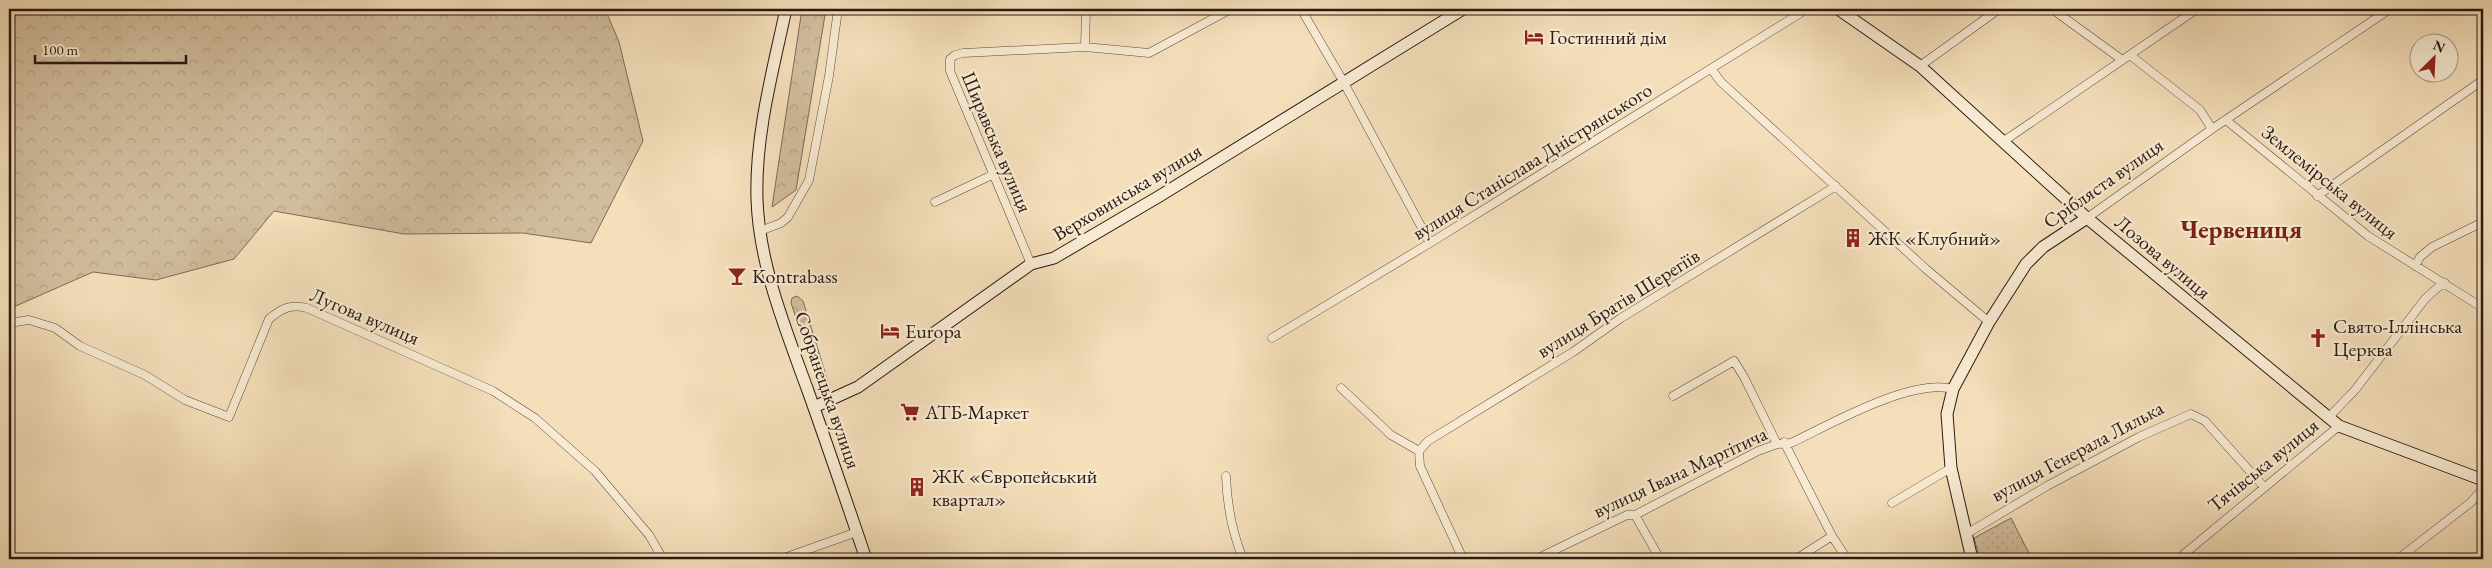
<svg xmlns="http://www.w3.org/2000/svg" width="2492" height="568" viewBox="0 0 2492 568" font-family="'EB Garamond',serif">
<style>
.grass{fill:url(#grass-dots);stroke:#7c6b58}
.forest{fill:url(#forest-crowns);stroke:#7c6b58}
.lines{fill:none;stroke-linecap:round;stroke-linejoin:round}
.street-casing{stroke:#5b4a3c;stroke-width:9}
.secondary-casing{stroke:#281912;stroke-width:13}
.street{stroke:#f8ead2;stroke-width:8}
.secondary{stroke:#f8ead2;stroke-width:11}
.labels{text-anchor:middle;stroke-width:4.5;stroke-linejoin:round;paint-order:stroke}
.poi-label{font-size:20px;fill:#281912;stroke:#f8ead2;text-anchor:start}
.street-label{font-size:20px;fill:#281912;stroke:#f8ead2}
.district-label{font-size:25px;font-weight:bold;fill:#7a1f14;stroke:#f8ead2}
</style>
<defs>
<pattern id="grass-dots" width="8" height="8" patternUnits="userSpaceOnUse" patternTransform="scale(1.25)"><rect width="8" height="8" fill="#d1bd9d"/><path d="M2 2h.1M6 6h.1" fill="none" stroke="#b3a286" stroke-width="1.8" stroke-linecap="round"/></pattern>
<pattern id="forest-crowns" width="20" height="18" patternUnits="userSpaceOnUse" patternTransform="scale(1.25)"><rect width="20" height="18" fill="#d1bd9d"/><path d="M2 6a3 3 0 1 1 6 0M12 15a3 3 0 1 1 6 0" fill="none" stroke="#b3a286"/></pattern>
</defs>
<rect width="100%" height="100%" fill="#f4dfba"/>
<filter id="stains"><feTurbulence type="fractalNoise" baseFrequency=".004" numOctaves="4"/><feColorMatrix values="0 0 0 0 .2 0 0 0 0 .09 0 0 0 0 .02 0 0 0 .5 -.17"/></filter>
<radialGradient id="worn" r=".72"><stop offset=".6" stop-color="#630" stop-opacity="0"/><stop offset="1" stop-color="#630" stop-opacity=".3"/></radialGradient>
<path class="grass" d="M2011,518L2032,559H1980L1974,538Z"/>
<path class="forest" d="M9,9H605L619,42L643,141L591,243L523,233L404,234L274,211L234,259L156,280L93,272L9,309Z
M802,9H826L796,190L772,207Z
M797,296L803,301L830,388L828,393L821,392L791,303L792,298Z"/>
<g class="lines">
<g class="street-casing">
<path id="street" d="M1301,9L1343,81L1430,243
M2052,9L2121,59
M1085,47L1086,9
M2130,55L2200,110L2212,129
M1920,66L1999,9
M1712,70L1721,82L1926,269L1989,322
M2226,120L2368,236L2483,308
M2004,141L2197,9
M2317,196L2483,80
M935,202L992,175
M2087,218L2212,129L2390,9
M760,231L781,223L788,217L809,180L829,76L838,9
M1031,264L950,71V59L955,55L963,53L1085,47L1149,53L1231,9
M2415,266L2420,257L2432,247L2483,222
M9,323L29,320L55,328L80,346L145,375L185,400L229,417L269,319C282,308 291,304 307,308L493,391L535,418L595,471L649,535L663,559
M1272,338L1430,243L1807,9
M1341,388L1391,435L1419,451L1420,466L1463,559
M1673,396L1734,361L1744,377L1777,444
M2329,417L2355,390L2425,299L2437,288L2445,283
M1784,442L1832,536L1847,559
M1419,451L1428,441L1573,352L1621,318L1836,186
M1226,476C1227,505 1232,532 1243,559
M1892,503L1951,468
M1635,515L1660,559
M1966,534L2047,486L2139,437L2191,414L2205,421L2264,487
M781,559L857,532
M1536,559L1627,515H1635L1758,451L1777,444L1791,443C1831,424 1911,378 1953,389
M1796,559L1832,536
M2178,559L2339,426
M2398,559L2470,503L2483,489"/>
</g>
<g class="secondary-casing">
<path id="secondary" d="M786,9C773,70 755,135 757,199C759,265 786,330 808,391C828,447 847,503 866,559
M1838,9L1920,66L2087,218L2339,426L2483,480
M814,407L858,387L1031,264L1054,258L1158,197L1463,9
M1972,559L1951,468L1947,414L1953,389L1989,322L2026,264L2043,247L2087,218"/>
</g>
<use href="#street" class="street"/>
<use href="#secondary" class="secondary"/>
</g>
<defs>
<g id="hotel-bare" transform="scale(1.5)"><path d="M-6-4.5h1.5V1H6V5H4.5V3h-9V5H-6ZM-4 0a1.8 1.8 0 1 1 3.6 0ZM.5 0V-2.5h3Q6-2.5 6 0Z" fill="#8f2418" stroke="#f8ead2" stroke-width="2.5" paint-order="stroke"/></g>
<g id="building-bare" transform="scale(1.5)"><path d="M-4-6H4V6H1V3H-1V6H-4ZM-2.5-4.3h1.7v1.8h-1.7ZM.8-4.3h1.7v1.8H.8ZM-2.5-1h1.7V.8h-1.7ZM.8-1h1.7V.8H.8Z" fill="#8f2418" stroke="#f8ead2" stroke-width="2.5" paint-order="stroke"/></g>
<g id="bar-bare" transform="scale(1.5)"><path d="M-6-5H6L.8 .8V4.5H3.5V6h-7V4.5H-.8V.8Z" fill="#8f2418" stroke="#f8ead2" stroke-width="2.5" paint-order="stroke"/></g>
<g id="church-bare" transform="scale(1.5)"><path d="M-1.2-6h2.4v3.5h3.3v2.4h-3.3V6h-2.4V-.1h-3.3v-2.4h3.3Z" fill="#8f2418" stroke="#f8ead2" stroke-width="2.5" paint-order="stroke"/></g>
<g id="supermarket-bare" transform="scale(1.5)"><path d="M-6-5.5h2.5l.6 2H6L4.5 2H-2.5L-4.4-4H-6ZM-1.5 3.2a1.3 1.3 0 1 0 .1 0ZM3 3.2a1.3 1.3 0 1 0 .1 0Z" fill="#8f2418" stroke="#f8ead2" stroke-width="2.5" paint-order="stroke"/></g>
</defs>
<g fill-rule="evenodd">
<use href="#hotel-bare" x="1534" y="37"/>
<use href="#building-bare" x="1853" y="238"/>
<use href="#bar-bare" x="737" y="276"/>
<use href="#hotel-bare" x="890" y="331"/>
<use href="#church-bare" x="2318" y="338"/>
<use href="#supermarket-bare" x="910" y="412"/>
<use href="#building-bare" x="917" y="487"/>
</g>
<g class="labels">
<g class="poi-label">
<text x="1549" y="44">Гостинний дім</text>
<text x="1868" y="245">ЖК «Клубний»</text>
<text x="752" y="283">Kontrabass</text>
<text x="2333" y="333">Свято-Іллінська<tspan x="2333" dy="23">Церква</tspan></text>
<text x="905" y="338">Europa</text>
<text x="925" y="419">АТБ-Маркет</text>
<text x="932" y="483">ЖК «Європейський<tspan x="932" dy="23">квартал»</tspan></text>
</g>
<g class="street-label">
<text transform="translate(997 142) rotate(67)" y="7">Ширавська вулиця</text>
<text transform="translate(1532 161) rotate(-32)" y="7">вулиця Станіслава Дністрянського</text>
<text transform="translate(2330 182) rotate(39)" y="7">Землемірська вулиця</text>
<text transform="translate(2103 183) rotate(-35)" y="7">Срібляста вулиця</text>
<text transform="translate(1127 192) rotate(-31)" y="7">Верховинська вулиця</text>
<text transform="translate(2163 257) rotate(40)" y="7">Лозова вулиця</text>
<text transform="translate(1618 303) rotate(-32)" y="7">вулиця Братів Шерегіїв</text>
<text transform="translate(365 316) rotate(23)" y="7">Лугова вулиця</text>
<text transform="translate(828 390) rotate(71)" y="7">Собранецька вулиця</text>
<text transform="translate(2077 451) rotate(-28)" y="7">вулиця Генерала Лялька</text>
<text transform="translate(2263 465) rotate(-39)" y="7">Тячівська вулиця</text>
<text transform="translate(1680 472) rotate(-25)" y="7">вулиця Івана Маргітича</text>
</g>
<g class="district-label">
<text x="2241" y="238">Червениця</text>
</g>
</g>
<rect width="2492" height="568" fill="none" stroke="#f4dfba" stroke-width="30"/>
<rect x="10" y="10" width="2472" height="548" fill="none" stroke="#281912" stroke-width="2.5"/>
<rect x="15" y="15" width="2462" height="538" fill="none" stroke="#281912"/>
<g transform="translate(2434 58) rotate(24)"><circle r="24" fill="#f8ead2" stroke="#a59685"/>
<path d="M0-4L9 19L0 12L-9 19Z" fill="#8f2418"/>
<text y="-8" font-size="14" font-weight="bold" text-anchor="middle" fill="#281912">N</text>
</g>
<path d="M35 55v8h151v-8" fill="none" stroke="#281912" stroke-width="2.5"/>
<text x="42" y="55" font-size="15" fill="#281912" stroke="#f8ead2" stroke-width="4" paint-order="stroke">100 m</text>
<rect width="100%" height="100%" filter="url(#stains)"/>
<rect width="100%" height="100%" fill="url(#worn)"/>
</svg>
